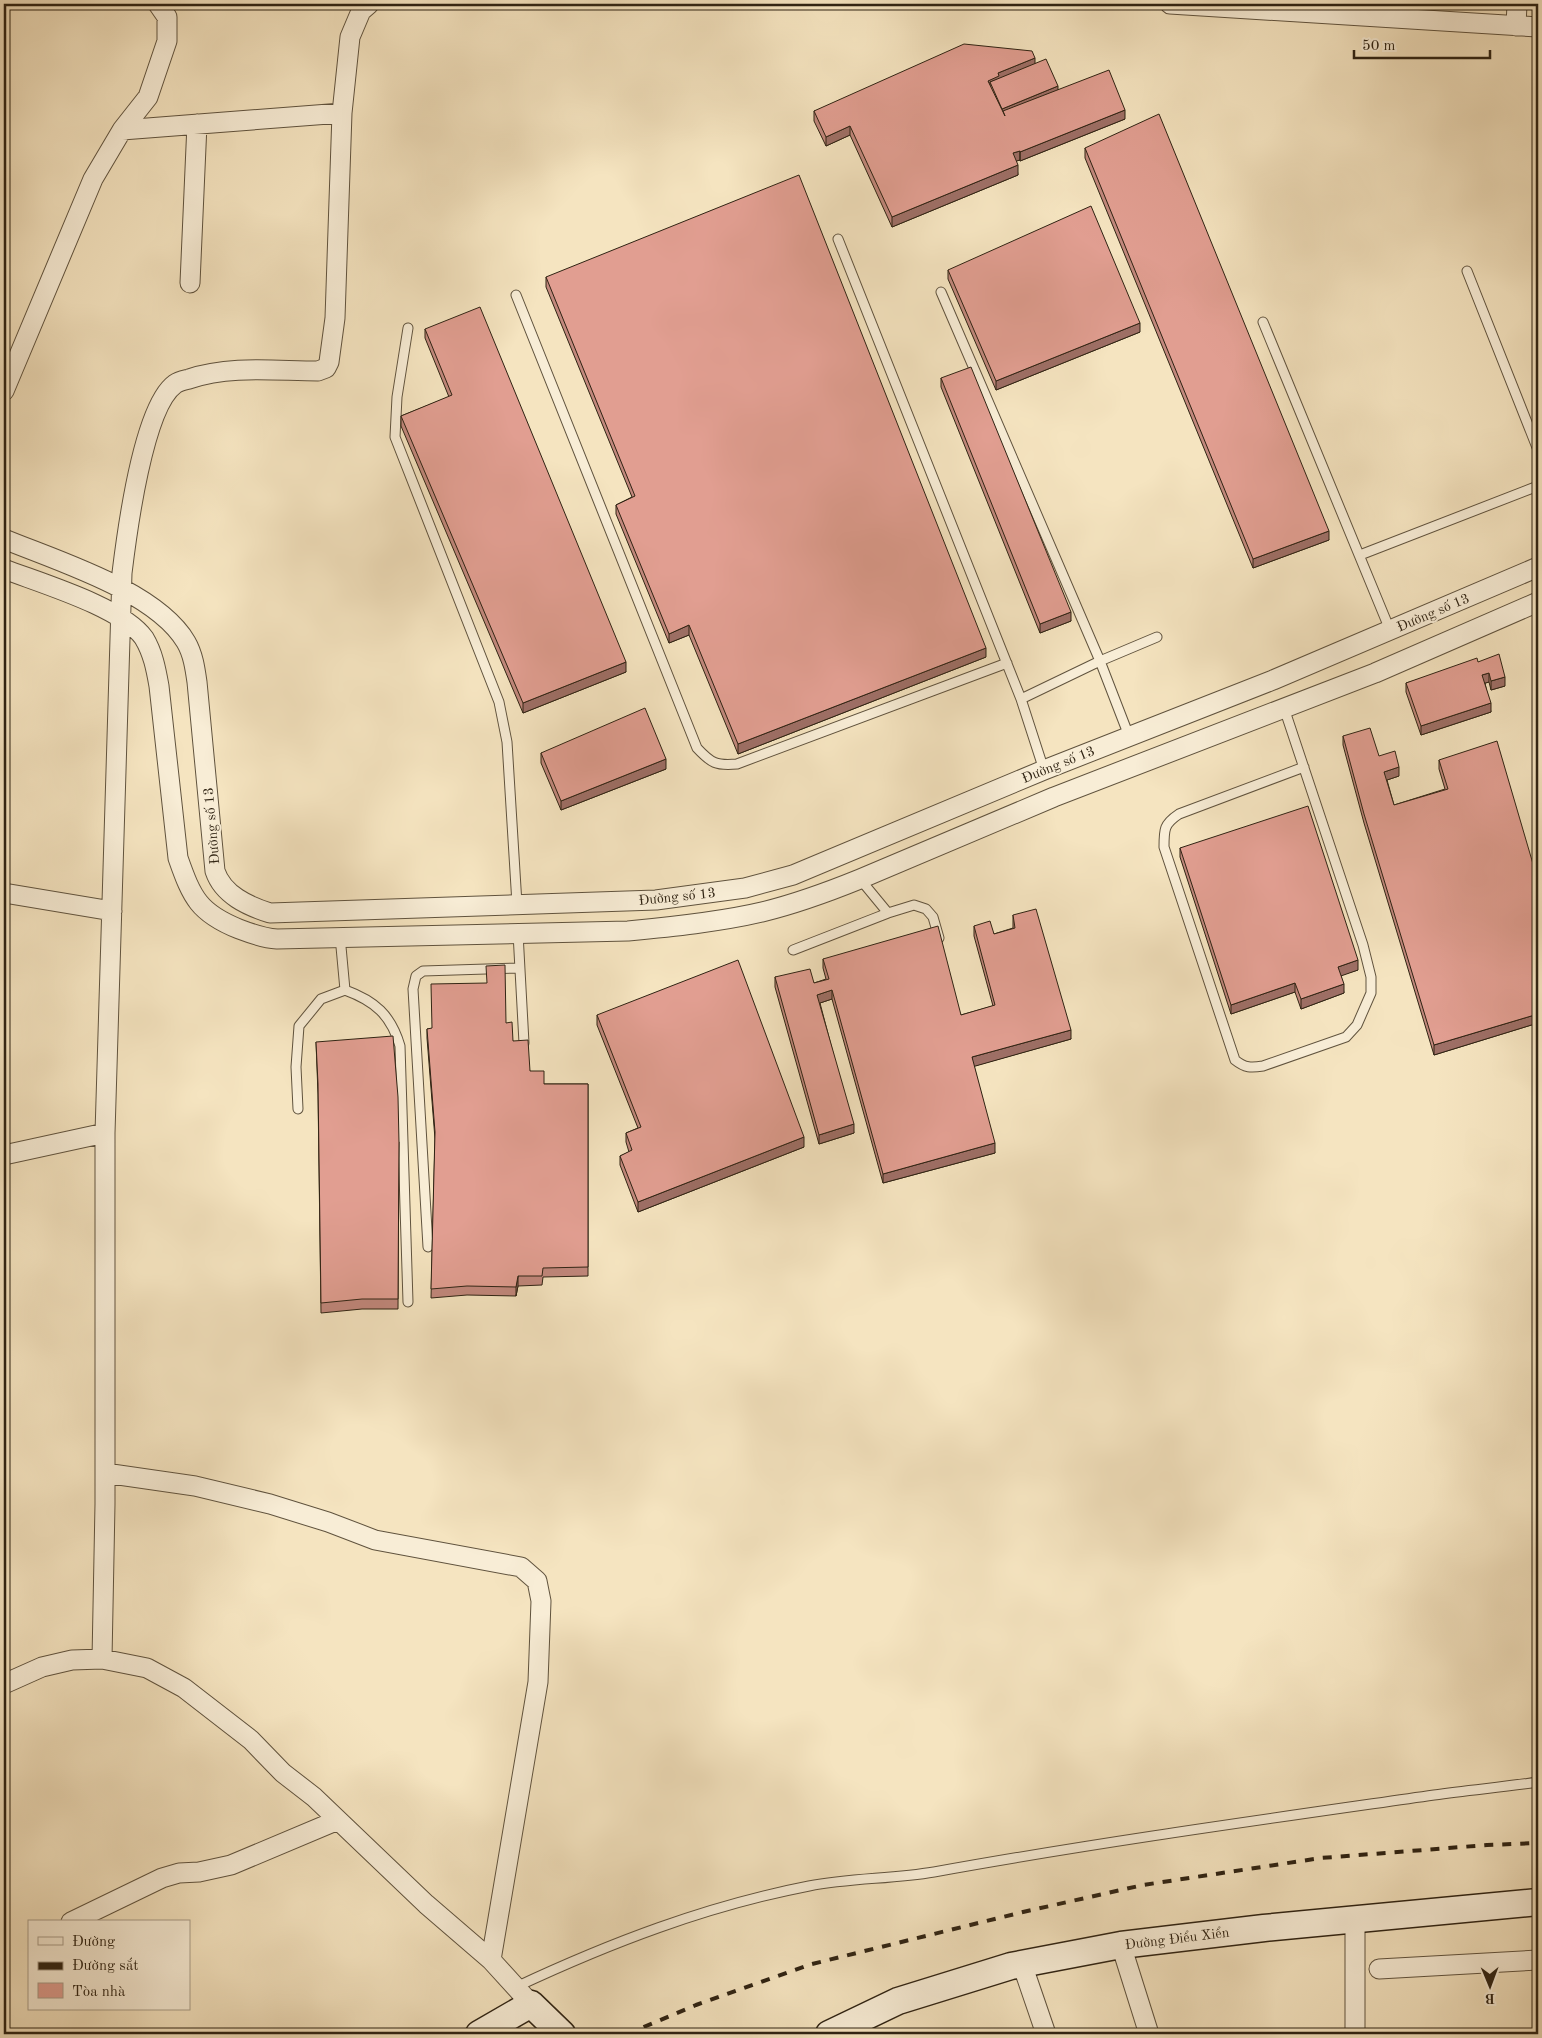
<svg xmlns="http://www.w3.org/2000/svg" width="1542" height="2038" viewBox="0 0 1542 2038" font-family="'Old Standard TT',serif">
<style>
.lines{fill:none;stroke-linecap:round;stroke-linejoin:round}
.lane-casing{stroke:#60533e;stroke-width:11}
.street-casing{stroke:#60533e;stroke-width:21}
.secondary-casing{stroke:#2f2313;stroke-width:29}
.lane{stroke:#f8edd6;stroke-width:9}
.street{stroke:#f8edd6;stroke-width:19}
.secondary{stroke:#f8edd6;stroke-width:26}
.rail{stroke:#2f2313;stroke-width:4;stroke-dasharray:9 9;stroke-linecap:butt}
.wall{fill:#c2887d;stroke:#2f2313}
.shaded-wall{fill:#9e6f66;stroke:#2f2313}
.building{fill:#e19e91;stroke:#2f2313}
.labels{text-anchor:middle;stroke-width:4;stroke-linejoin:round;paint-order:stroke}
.street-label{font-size:14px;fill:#2f2313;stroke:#f8edd6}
</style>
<rect width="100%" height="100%" fill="#f5e4c0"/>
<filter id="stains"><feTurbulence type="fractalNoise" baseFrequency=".004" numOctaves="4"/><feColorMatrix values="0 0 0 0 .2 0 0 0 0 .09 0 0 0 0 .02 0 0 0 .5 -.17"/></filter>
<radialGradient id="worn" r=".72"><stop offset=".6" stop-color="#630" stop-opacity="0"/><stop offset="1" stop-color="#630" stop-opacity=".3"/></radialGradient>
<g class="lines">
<g class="lane-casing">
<path id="lane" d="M838,239L1021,699L1044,770
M1467,271L1538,450
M941,292L1100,661L1129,736
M516,295L697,748C711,763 716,766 737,764L1007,663
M1263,322L1390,630
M408,328L397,397L395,437L499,702L507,742L517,904
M1360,555L1538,486
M1021,699L1100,661L1157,637
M1284,708L1363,945L1371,977V993L1357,1025L1346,1037L1263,1066C1251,1068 1245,1068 1235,1060L1164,847C1164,829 1164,824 1179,814L1304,767
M860,879L888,913
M518,933L524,1043
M340,936L345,990
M793,950L888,913L914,905L926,909L933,917L939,938
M298,1109L296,1067L299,1026L321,999L345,990C375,1001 391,1015 400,1046L408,1302
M428,1247L413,989L416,976L423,971L519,968
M516,1987C610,1943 706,1906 809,1886C850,1878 893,1879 934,1872C1100,1842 1267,1819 1434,1795C1469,1790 1504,1787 1538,1782"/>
</g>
<g class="street-casing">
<path id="street" d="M1170,4L1538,27
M1516,26L1517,4
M122,130L148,97L167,41V17L158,4
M190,283L197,124
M4,391L93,179L122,130L342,113
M4,539C57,561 156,591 186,642C193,654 195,668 197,682L215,871C223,895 248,906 270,913L656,900L745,888L793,875L1044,770L1273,680L1538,567
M4,569C40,583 122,607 144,638C153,653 156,669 159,686L178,858C192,898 199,913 239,929C252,934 263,938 277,939L628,931C670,927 720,922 762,912C795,904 828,892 860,879L1054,797L1375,673L1538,602
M4,893L112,911
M4,1155L105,1133
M105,1473L195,1486L270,1504L328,1522L375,1540L521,1567L537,1581L541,1601L538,1682L491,1960
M102,1659L105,1504V1133L122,573C127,532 143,407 175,384C179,381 185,380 189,379C230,365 276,371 318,371L326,368L329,362L335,318L342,113L350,37L361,11L369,4
M4,1684L42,1667L72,1660L102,1659L147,1668L184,1688L251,1740L283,1773L314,1797L426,1904L491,1960L531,2004
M1355,1919V2034
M71,1922L162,1878L179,1873L199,1872L231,1865L338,1820
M1121,1945L1149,2034
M1022,1964L1046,2034
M1379,1969L1538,1960"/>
</g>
<g class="secondary-casing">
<path id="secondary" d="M479,2034L531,2004L562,2034
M829,2034L898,2001L1011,1966L1121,1945L1264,1928L1538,1902"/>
</g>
<use href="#lane" class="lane"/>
<use href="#street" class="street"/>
<use href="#secondary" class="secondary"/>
<path class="rail" d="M627,2034L696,2005L812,1964L1023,1912L1143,1885L1321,1858L1487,1845L1538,1843"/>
</g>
<path class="wall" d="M1035,63L1058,90L1125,119L1020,161V160L1016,161L1018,175L892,227L850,135L826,146L814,121V111Z
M1085,148L1329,540L1253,568L1085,158Z
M948,270L1140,332L996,390L948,279Z
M546,277L986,657L738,754L689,635L669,643L616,514V505L632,497L546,287Z
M425,329L626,672L523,713L401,426V416L449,397L425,338Z
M941,378L1071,621L1040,633L941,387Z
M1478,662L1505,686L1491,690L1489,682L1485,683L1491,712L1421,735L1406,692V683Z
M1343,736L1379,756L1399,776L1387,780L1394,805L1445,789L1439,769V760L1538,881V1023L1434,1055L1364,823L1343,745Z
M541,753L666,769L561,810L541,763Z
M1537,757H1538V770L1537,767Z
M1180,848L1358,970L1341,975L1344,993L1301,1009L1295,992L1231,1014L1180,857Z
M1013,915L1071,1039L974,1066L995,1153L883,1183L832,999L820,1003L854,1133L819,1144L775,987V977L814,983L826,979L823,968V959L961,1015L993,1006L974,936V926L994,934L1013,928Z
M597,1015L804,1147L638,1212L620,1165V1156L629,1152L626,1142V1133L638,1128L597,1025Z
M506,1023L513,1041L530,1071L544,1084H588V1276L543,1277L542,1285L518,1286L516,1296L467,1295L431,1298L435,1139L427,1038V1029Z
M316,1042L399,1142L398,1309H362L321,1313L318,1094Z"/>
<path class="shaded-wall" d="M1035,58V67L990,82V89L988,81L998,73Z
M1058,86V96L1002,119V109Z
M1125,110V119L1020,161V152Z
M850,126V135L826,146V137Z
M1020,151V160L1013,162V153Z
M1018,165V175L892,227V217Z
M1140,323V332L996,390V381Z
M1329,531V540L1253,568V559Z
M1071,612V621L1040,633V624Z
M689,625V635L669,643V634Z
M986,648V657L738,754V744Z
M626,662V672L523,713V703Z
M1489,673V682L1482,684V675Z
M1505,677V686L1491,690V681Z
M1491,703V712L1421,735V726Z
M666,759V769L561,810V801Z
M1399,767V776L1384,781V772Z
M1358,960V970L1338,977V967Z
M1295,983V992L1231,1014V1005Z
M1344,984V993L1301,1009V999Z
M832,990V999L817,1004V995Z
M1538,1014V1023L1434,1055V1045Z
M1071,1030V1039L972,1067V1057Z
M854,1124V1133L819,1144V1135Z
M804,1137V1147L638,1212V1202Z
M995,1143V1153L883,1183V1174Z
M518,1276V1286L516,1296V1287Z"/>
<path class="building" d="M964,44L1032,51L1035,58L998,73L999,76L988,81L1005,116L1003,111L1109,70L1125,110L1020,152V151L1013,153L1018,165L892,217L850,126L826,137L814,111Z
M1046,59L1058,86L1002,109L990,82Z
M1159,114L1329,531L1253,559L1085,148Z
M799,175L986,648L738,744L689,625L669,634L616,505L635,496L546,277Z
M1091,206L1140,323L996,381L948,270Z
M480,307L626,662L523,703L401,416L452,395L425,329Z
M971,367L1071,612L1040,624L941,378Z
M1499,654L1505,677L1491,681L1489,673L1482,675L1491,703L1421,726L1406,683L1477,658L1478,662Z
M645,708L666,759L561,801L541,753Z
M1370,728L1379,756L1395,751L1399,767L1384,772L1394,805L1448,789L1439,760L1497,741L1538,881V1014L1434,1045L1364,814L1343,736Z
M1308,806L1358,960L1338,967L1344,984L1301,999L1295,983L1231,1005L1180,848Z
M1036,909L1071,1030L972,1057L995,1143L883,1174L832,990L817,995L854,1124L819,1135L775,977L810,969L814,983L829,979L823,959L938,926L961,1015L995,1005L974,926L990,921L994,934L1015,928L1013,915Z
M738,960L804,1137L638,1202L620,1156L632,1150L626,1133L641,1127L597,1015Z
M505,965L506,1023L512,1022L513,1041L528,1040L530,1071H544V1084H588V1267L543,1268L542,1276H518L516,1287L467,1286L431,1289L435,1132L427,1029L432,1028L431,984L487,983L486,966Z
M393,1036L398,1097L399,1142L398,1299H362L321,1303L318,1084L316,1042Z"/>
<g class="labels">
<g class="street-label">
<text transform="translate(1433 612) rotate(-23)" y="5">Đường số 13</text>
<text transform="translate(1058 764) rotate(-22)" y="5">Đường số 13</text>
<text transform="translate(211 826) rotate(-95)" y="5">Đường số 13</text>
<text transform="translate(677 896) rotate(-6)" y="5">Đường số 13</text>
<text transform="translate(1177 1938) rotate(-7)" y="5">Đường Điểu Xiển</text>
</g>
</g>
<rect width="1542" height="2038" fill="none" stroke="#f5e4c0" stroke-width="20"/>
<rect x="5" y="5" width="1532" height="2028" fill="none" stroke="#2f2313" stroke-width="2.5"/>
<rect x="10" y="10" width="1522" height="2018" fill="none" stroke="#2f2313"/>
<rect x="28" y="1920" width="162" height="90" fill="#f8edd6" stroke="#a89c88"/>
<rect x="38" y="1937" width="25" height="8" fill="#f8edd6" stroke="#a89c88"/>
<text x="72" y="1946" font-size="15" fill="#2f2313">Đường</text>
<rect x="38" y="1962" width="25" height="8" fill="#2f2313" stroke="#a89c88"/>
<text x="72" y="1970" font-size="15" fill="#2f2313">Đường sắt</text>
<rect x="38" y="1983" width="25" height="15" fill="#e19e91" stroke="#a89c88"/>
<text x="72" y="1996" font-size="15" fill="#2f2313">Tòa nhà</text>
<g transform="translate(1490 1986) rotate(179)" stroke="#f8edd6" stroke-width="4" paint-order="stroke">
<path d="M0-4L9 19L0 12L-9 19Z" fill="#2f2313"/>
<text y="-8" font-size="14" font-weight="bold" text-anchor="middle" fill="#2f2313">B</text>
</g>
<path d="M1354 50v8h136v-8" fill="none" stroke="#2f2313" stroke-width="2.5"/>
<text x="1362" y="50" font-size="15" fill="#2f2313" stroke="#f8edd6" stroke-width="4" paint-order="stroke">50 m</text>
<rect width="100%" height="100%" filter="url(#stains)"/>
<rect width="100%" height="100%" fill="url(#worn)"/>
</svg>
